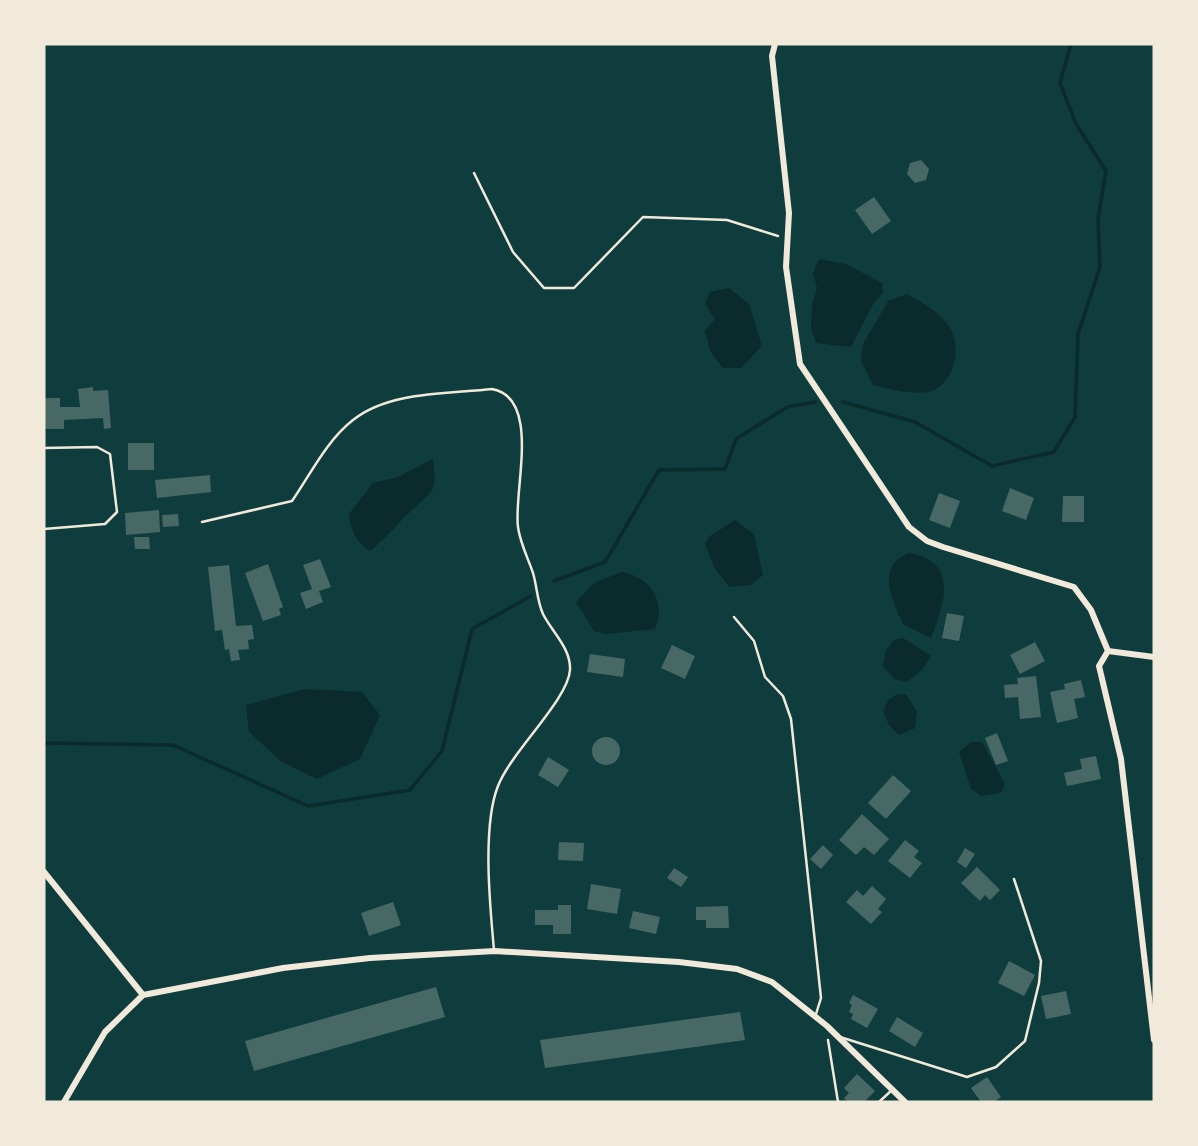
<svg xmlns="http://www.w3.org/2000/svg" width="1198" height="1146" viewBox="0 0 1198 1146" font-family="'Sofia Sans Condensed',sans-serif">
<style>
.water{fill:#0a2a2b}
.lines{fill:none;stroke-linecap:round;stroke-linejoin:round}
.stream{stroke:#0a2a2b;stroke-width:3.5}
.building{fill:#486865}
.path{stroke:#f1e9da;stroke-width:2.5}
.service{stroke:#f1e9da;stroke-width:2.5}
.minor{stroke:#f1e9da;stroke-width:6}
</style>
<rect width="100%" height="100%" fill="#0f3d3e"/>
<path class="water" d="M819,259L846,264L882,283L883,293L872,306L851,347L816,343L811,329L812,304L817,288L813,273Z
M729,288L749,304L762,346L741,368H723L710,351L705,331L715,319L705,304L710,292Z
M907,294C922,302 941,313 950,328C963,348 953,387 928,392C912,395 889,389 873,385L861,361L863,344L888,301Z
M433,459C438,493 433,490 411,511C397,524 385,539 370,551C356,542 351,531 349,514L373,483L398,477Z
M735,520L754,534L763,575L751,585L729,587L714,567L705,544L710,536Z
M909,553C959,562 945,602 931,638L903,624C892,599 875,567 909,553Z
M621,572C650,577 667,601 655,629L606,634L594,631L576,602L594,583Z
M903,638L931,656L922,670L907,682L894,679L883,666L886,650L894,640Z
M305,689L362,692L380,715L360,759L317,779L282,762L249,732L246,705Z
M898,694H906L917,712L915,728L899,735L889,725L883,711L888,700Z
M971,742H982L1005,784L1001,793L981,796L971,789L959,752Z"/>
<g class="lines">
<path class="stream" d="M843,402L915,422L992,466L1054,452L1075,417L1078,334L1100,267L1098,219L1106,171L1076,124L1060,83L1071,44
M554,581L605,562L659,470L725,469L736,439L787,407L815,402
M44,743L173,745L308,806L410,790L442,751L472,629L531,596"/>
</g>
<path class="building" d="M921,160L929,169L926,180L915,183L907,174L910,163Z
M874,197L891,221L872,234L855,210Z
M93,387V391L108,390L111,428L104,429L103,418L64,420V429H44V398H60V407H80L78,389Z
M128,443H154V470H128Z
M210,475L211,492L157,498L155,480Z
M1010,488L1034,498L1026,520L1002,511Z
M939,493L960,501L950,528L929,520Z
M1063,496H1084V522H1062Z
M159,510L160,532L126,535L125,513Z
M178,514L179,526L163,527L162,515Z
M134,537H149L150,549H135Z
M320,559L331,587L319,591L323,602L306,609L300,593L312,589L303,565Z
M268,564L283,607L279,609L281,615L263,621L245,573Z
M229,565L236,626L252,625L254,639L248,640L249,649L238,650L240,660L231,661L229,649L225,650L222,630L215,631L208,567Z
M947,613L964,616L959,641L942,638Z
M1035,642L1045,661L1020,674L1010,655Z
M672,645L695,656L685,679L661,668Z
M590,654L625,659L623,677L587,672Z
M1036,676L1041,717L1020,719L1018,697L1005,698L1004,685L1018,684L1017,678Z
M1081,680L1085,697L1074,699L1078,718L1057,723L1050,692L1065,689L1064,684Z
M997,733L1008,761L996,765L985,738Z
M592 751a14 14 0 1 1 28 0a14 14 0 1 1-28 0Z
M1096,756L1101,779L1067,786L1064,773L1082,769L1080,759Z
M548,757L569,770L558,787L538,775Z
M893,775L911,791L886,819L868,803Z
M862,814L889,839L874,855L864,847L856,855L839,840Z
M905,840L919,851L914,857L922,863L910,878L888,861Z
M559,842L584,843L583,861L558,860Z
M823,845L833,855L821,869L810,859Z
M965,848L975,854L966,868L957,862Z
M977,867L1000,890L990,900L985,895L980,901L961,883Z
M674,868L688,877L681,887L667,878Z
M591,884L621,889L617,914L587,909Z
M872,886L886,899L878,909L882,912L871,924L846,902L857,890L863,896Z
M393,902L401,925L369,936L361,913Z
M558,905H571V934H553V925H535V910H558Z
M728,906L729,928H706V920H696V907Z
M633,911L660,917L656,934L629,928Z
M1009,961L1035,975L1024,996L998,983Z
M436,987L445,1017L254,1071L245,1041Z
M1066,991L1071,1014L1046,1019L1041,996Z
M853,995L878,1009L867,1028L851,1019L853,1014L849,1012L852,1005L849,1003Z
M740,1012L745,1040L545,1068L540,1040Z
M897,1017L923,1033L915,1047L889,1031Z
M857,1074L875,1091L864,1102H848L844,1098L849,1093L844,1088Z
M987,1077L1001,1097L994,1102H981L971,1088Z"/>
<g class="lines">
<path class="path" d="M474,173L513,252L544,288H574L643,217L727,220L778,236
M828,1040L838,1102"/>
<path class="service" d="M44,448L97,447L110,454L117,512L105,524L44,529
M202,522L292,501C310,475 327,440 353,420C389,391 448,394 492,389C542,398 513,492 518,527C520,543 528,558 533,573C537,586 537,601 543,614C552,632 571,648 570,670C568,700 511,752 498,786C482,826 490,907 494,950
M734,617L754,641L765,677L783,696L791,719L821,998L816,1014
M840,1037L967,1077L996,1067L1025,1041L1039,983L1041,961L1014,879
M879,1102L892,1090"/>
<path class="minor" d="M775,44L772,56L789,213L786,267L800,364L909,527L927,541L943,547L1074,587L1091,610L1108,651L1099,666L1121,759L1154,1040
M1108,651L1154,657
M44,872L143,995
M64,1102L105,1032L143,995L283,968L370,958L495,951L679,962L737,969L772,982L827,1026L905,1102"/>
</g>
<rect width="1198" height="1146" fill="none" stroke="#f1e9da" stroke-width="91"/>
</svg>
